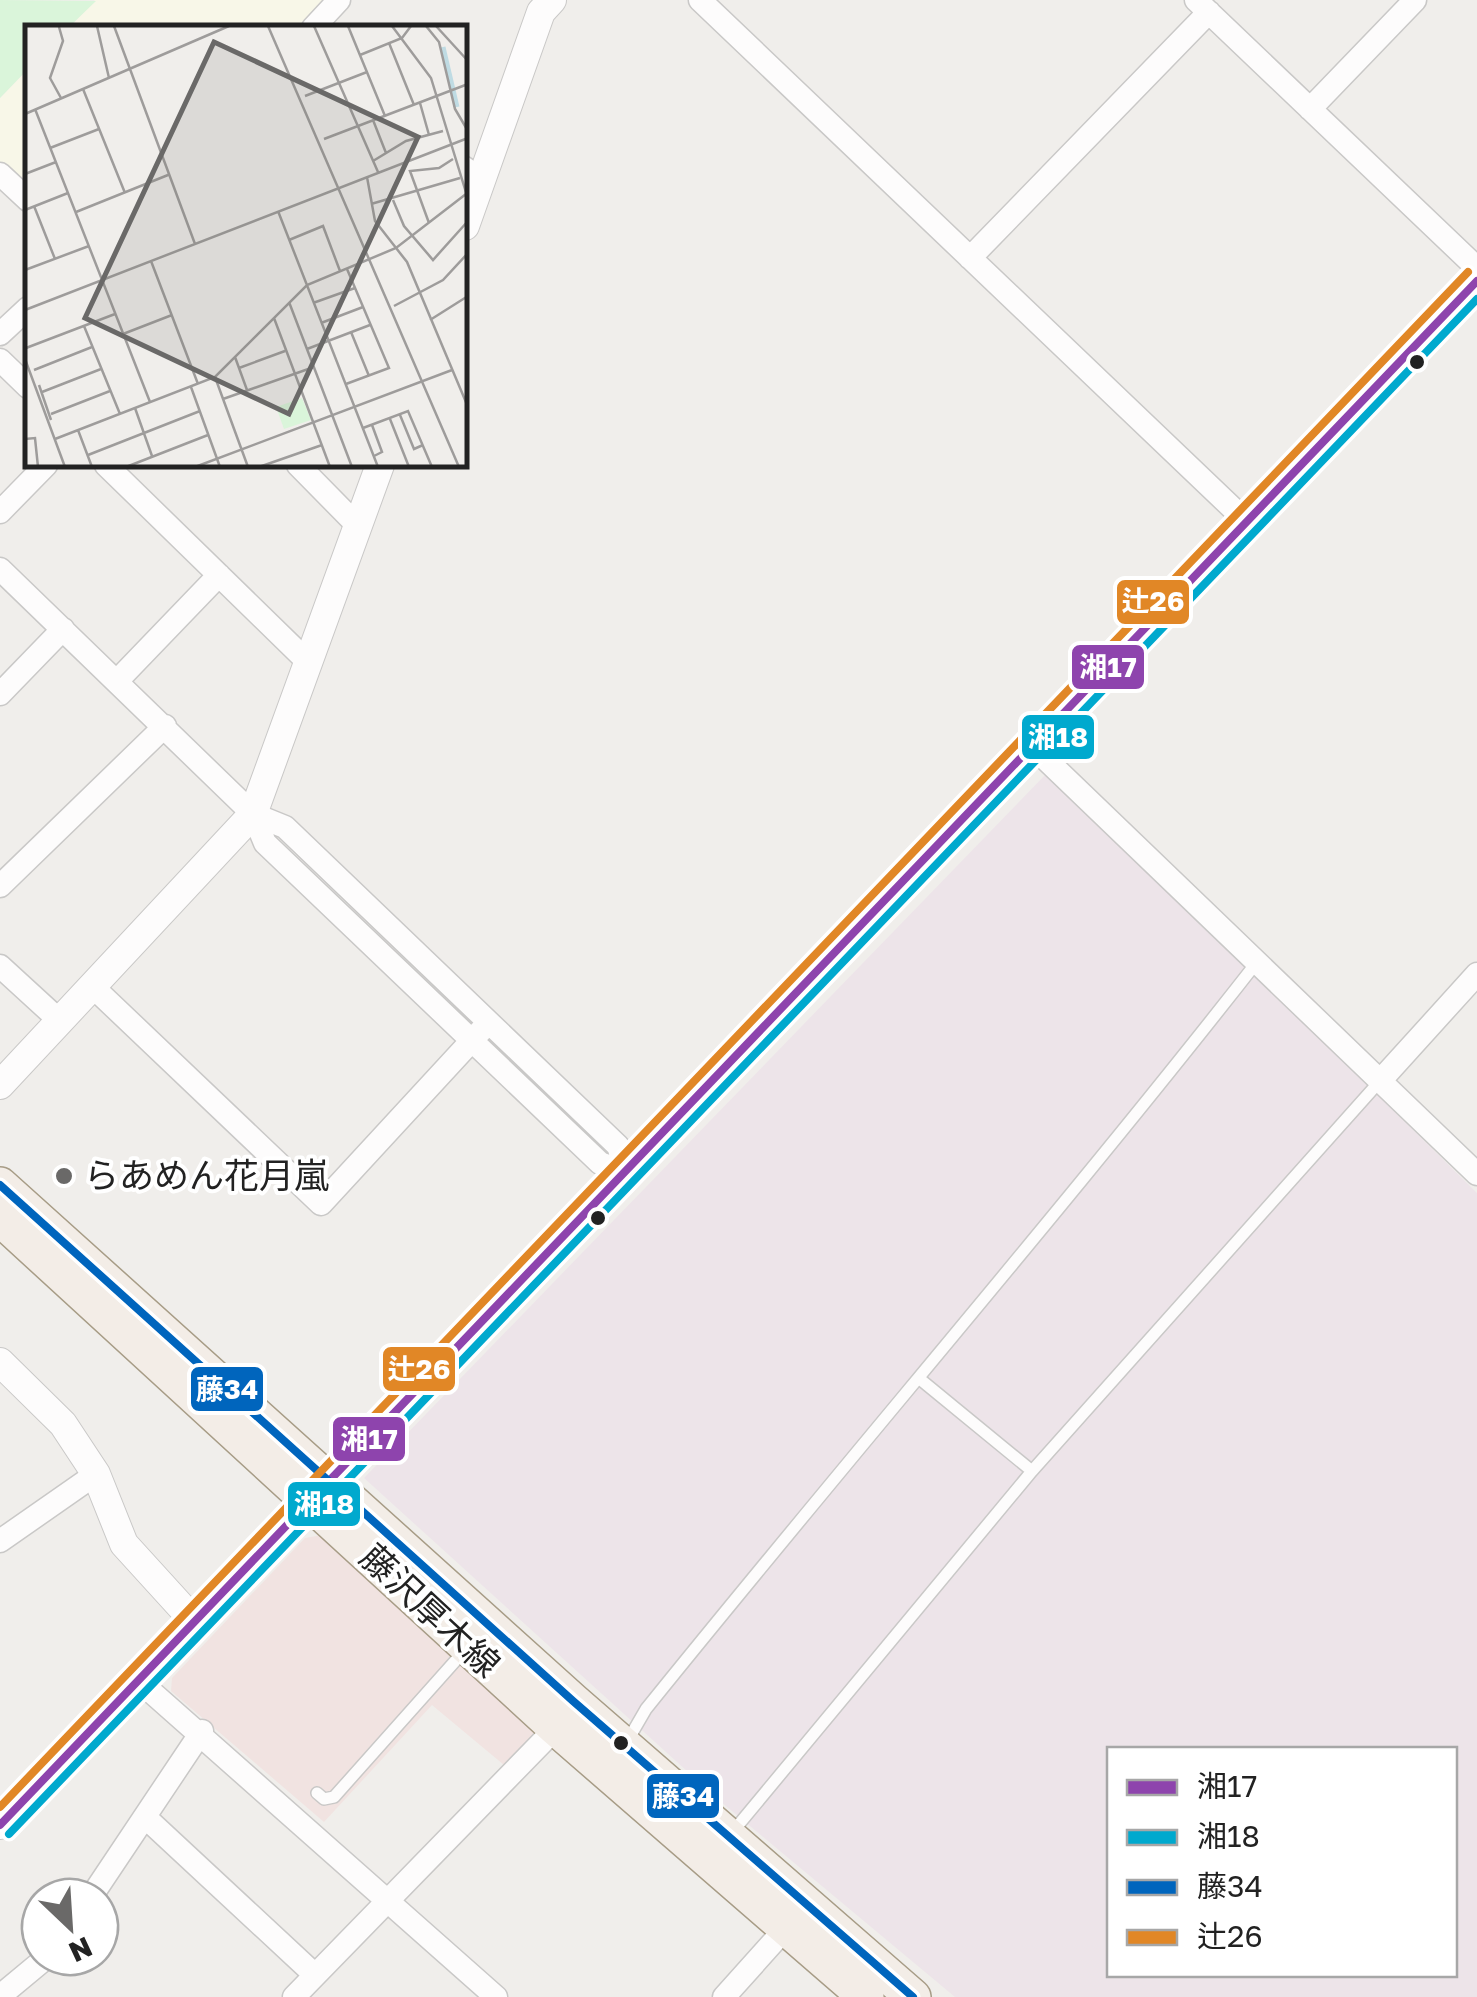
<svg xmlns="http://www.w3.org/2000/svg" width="1477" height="1997" viewBox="0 0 1477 1997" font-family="'Golos Text','Noto Sans JP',sans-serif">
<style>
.commercial{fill:#f1e3e1}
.industrial{fill:#ede4e9;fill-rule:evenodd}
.education{fill:#f8f7e8}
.park{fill:#daf5da}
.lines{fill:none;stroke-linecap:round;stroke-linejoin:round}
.service-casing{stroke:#c9c8c7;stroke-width:14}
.minor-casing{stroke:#c9c8c7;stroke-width:25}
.tertiary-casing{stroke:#c9c8c7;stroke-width:30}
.primary-casing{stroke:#a79c86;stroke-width:38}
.service{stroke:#fdfcfc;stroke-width:11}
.minor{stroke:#fdfcfc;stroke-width:22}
.tertiary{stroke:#fdfcfc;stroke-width:28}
.primary{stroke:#f3ede7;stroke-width:35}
.bus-1-casing{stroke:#fff;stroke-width:15}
.bus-2-casing{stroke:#fff;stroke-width:15}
.bus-3-casing{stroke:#fff;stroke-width:15}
.bus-4-casing{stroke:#fff;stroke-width:15}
.bus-1{stroke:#8e44ad;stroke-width:8}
.bus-2{stroke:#00a9ce;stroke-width:8}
.bus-3{stroke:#0065bd;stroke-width:8}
.bus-4{stroke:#e18726;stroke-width:8}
.bus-dot{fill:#222;stroke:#fff;stroke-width:4}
.poi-dot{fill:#6a6968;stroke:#fff;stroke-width:4}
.labels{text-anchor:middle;stroke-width:8;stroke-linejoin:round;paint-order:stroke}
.poi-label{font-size:35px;fill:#222;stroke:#fff;text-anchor:start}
.street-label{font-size:35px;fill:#222;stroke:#fff}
.inset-river{fill:none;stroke:#bfdbe3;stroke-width:5}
.inset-road{fill:none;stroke:#9e9c9b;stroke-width:2.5}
.view{fill:#6a6968;fill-opacity:0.15;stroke:#6a6968;stroke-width:5}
.inset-edge{fill:none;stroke:#222;stroke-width:5}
.line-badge{stroke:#fff;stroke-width:4}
.badge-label{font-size:28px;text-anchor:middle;font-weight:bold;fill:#fff}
</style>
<rect width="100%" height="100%" fill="#f0eeeb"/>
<path class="commercial" d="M322,1535L533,1730L535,1738L504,1765L432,1705L324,1822L171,1691L172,1678L305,1538Z"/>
<path class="industrial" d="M1049,771L1477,1193V1997H955L720,1801L364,1478ZM1110,1750H1454V1974H1110Z"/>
<path class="education" d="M95,0H332L305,27L69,28Z
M27,70V190L0,163V98Z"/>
<path class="park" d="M0,0L96,1L69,27L28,28L27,70L0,98Z"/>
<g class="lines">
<g class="service-casing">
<path id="service" d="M921,1380L1032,1471
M628,1740L646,1709C848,1458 1059,1215 1257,962
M317,1793L324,1799L334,1797L465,1650
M730,1835L1032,1471L1380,1081"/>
</g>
<g class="minor-casing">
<path id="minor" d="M700,0L1247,522
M1196,0L1477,268
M313,28L339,0
M1310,109L1415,0
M465,168L480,182
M0,174L28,200
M970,258L1209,12
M0,334L28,308
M0,360L28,387
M106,465L308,662
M298,465L358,526
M0,512L46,465
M0,569L253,814L285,827L618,1146L627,1173
M117,681L219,575
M0,694L63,629
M1033,747L1477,1174
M253,814L265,843L600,1163L627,1173
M0,886L165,726
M0,966L60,1021
M92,986L321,1204L487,1024
M1380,1081L1477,974
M0,1541L96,1474
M139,1681L496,1997
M145,1817L315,1975
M91,1897L202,1731
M0,1996L47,1957
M294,1997L556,1728
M724,1997L785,1929"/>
</g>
<g class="tertiary-casing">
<path id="tertiary" d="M465,226L541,12L552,0
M0,1085L253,814L380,465
M0,1362L63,1424L96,1474L124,1544L195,1622
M0,1825L1477,281"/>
</g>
<g class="primary-casing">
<path id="primary" d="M0,1185L573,1701L913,1997
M0,1218L556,1728L866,1997"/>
</g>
<use href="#service" class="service"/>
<use href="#minor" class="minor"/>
<use href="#tertiary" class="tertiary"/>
<use href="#primary" class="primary"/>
<g class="bus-1-casing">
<path id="bus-1" d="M0,1825L1477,281"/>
</g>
<g class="bus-2-casing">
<path id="bus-2" d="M9,1834L1477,299"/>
</g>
<g class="bus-3-casing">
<path id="bus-3" d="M0,1185L573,1701L913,1997"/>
</g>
<g class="bus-4-casing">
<path id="bus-4" d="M0,1807L1468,272"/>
</g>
<use href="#bus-1" class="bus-1"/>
<use href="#bus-2" class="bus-2"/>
<use href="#bus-3" class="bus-3"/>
<use href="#bus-4" class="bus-4"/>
</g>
<g class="bus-dot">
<circle cx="1417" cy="362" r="9"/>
<circle cx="598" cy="1218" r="9"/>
<circle cx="621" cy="1743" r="9"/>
</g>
<circle class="poi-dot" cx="64" cy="1176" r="10"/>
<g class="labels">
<g class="poi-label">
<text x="84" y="1188">らあめん花月嵐</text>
</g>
<g class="street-label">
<text transform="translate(430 1611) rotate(43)" y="12">藤沢厚木線</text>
</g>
</g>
<g transform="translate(25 25)">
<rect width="442" height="442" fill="#f0eeeb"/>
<path d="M277,373L286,395L259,404L251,382Z" fill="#daf5da"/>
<path class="inset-river" d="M418,22L432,82"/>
<path class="inset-road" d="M72,1L84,53M89,1L170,219M243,1L434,442M289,1L353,147M323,1L360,91M367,1L406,53L443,174M401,1L414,17L430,84L443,106M411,1L443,36M34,2L38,16L25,53L36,73M364,18L389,80M335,30L377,13L386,1M58,64L100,168M280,71L342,47M395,78L404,110M10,84L125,377M0,89L204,1M348,95L361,128M299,114L443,59M25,123L74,104M348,136L381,116L418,106M0,149L31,137M342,152L350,196L382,237L443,382M368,175L379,201L408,235L443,196M346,179L435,153M9,181L30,234M0,185L43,168M253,186L353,442M51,187L143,150M404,198L385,146L414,143L428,134M264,215L298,201L315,246M126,236L173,359M0,245L64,221M264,277L327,442M288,278L330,263M369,281L418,255L443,228M0,285L443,113M249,293L305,442M405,295L443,271M296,298L338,282M59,301L95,389M326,307L344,351M98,309L147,290M1,323L90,289M282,324L345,300M210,332L222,365M0,334L40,442M214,343L260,326M9,345L67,322M190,352L223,442M321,359L364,343L322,244M14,360L26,395M166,362L195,442M17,367L76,344M198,374L289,342M110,383L127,431M26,389L85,366M375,390L389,424L398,420M365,394L384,442M347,400L357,427L349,431M338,403L383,386L407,442M53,405L67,442M0,414L10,413L13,442M30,414L190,352L282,260L371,223L441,169M63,430L175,386M101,442L183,410M170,442L427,345M234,442L297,420"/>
<path class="view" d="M189,17L393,112L264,389L60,293Z"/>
<rect width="442" height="442" class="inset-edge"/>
</g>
<g class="line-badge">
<rect x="1115" y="578" width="76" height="48" rx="10" fill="#e18726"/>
<rect x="1070" y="643" width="76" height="48" rx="10" fill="#8e44ad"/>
<rect x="1020" y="713" width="76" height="48" rx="10" fill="#00a9ce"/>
<rect x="381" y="1345" width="76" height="48" rx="10" fill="#e18726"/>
<rect x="189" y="1365" width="76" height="48" rx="10" fill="#0065bd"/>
<rect x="331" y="1415" width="76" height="48" rx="10" fill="#8e44ad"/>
<rect x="286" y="1480" width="76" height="48" rx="10" fill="#00a9ce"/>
<rect x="645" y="1772" width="76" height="48" rx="10" fill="#0065bd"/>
</g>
<g class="badge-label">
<text x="1153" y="611">辻26</text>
<text x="1108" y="677">湘17</text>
<text x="1058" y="747">湘18</text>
<text x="419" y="1379">辻26</text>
<text x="227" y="1399">藤34</text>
<text x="369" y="1449">湘17</text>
<text x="324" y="1514">湘18</text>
<text x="683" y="1806">藤34</text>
</g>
<rect x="1107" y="1747" width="350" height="230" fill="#ffffff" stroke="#a7a7a7" stroke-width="2.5"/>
<rect x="1127" y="1780" width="50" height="15" fill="#8e44ad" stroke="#a7a7a7" stroke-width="2.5"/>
<text x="1197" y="1797" font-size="30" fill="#222222">湘17</text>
<rect x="1127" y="1830" width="50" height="15" fill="#00a9ce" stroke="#a7a7a7" stroke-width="2.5"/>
<text x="1197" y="1847" font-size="30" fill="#222222">湘18</text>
<rect x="1127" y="1880" width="50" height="15" fill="#0065bd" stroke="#a7a7a7" stroke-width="2.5"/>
<text x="1197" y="1897" font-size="30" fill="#222222">藤34</text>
<rect x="1127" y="1930" width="50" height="15" fill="#e18726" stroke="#a7a7a7" stroke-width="2.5"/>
<text x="1197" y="1947" font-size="30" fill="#222222">辻26</text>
<g transform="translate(70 1927) rotate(155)"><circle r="48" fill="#ffffff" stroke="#a7a7a7" stroke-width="2.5"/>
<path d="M0-8L18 38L0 25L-18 38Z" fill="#6a6968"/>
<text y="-15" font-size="28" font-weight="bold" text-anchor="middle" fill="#222222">N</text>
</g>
</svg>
